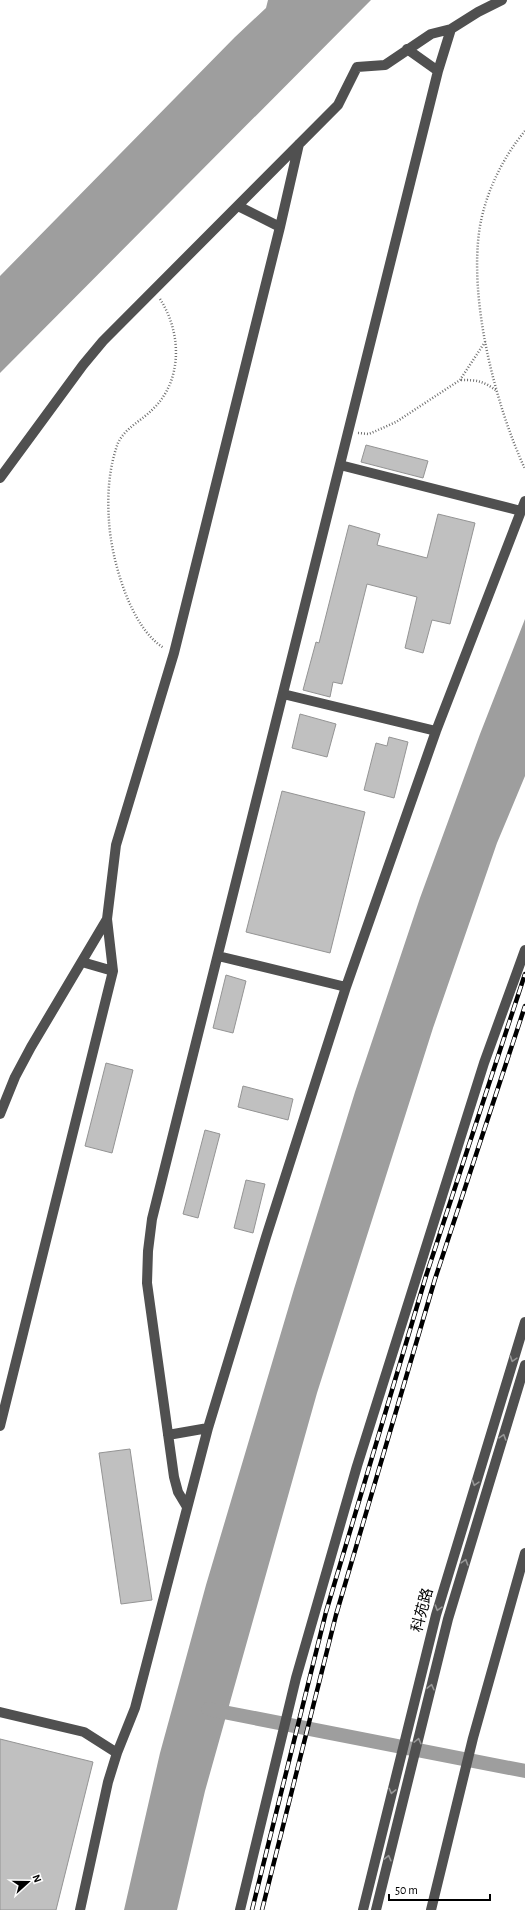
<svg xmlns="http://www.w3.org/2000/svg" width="525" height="1910" viewBox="0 0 525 1910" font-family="'Alegreya Sans','Noto Sans SC',sans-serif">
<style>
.water{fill:#9e9e9e}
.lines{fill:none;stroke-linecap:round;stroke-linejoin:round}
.canal{stroke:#9e9e9e;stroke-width:14}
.building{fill:#c0c0c0;stroke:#949494}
.path{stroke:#727272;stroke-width:2.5;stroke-dasharray:1 2;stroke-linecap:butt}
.minor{stroke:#505050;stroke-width:10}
.rail-casing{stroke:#000;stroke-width:4.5}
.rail{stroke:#fff;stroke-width:3;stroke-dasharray:9;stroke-linecap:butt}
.oneway{stroke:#969696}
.labels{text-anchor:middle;stroke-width:4;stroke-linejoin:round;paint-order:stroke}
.street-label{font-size:15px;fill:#000;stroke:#fff}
</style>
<rect width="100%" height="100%" fill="#fff"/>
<path class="water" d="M268,0H371L0,373V276L235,37L266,8Z
M525,619V776L497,843L433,1028L317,1393L205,1791L177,1910H124L160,1753L206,1585L294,1289L355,1092L420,898L480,734Z"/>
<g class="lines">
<path class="canal" d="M208,1709L525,1771"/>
</g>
<path class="building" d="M366,445L428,461L423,478L361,462Z
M438,514L475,523L450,624L432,620L423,653L405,648L417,597L367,584L342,684L333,682L330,697L303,690L316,642L319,643L349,525L380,534L377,545L427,558Z
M300,714L336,724L327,757L292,748Z
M389,737L408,742L394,798L364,790L376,743L387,746Z
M282,791L365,812L330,953L246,932Z
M226,975L246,981L233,1033L213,1028Z
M106,1063L133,1070L112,1153L85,1146Z
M243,1086L293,1099L288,1120L238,1107Z
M205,1130L220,1134L198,1218L183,1214Z
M246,1180L265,1184L253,1233L234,1228Z
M130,1449L152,1600L121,1604L99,1453Z
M0,1739L93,1762L56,1910H0Z"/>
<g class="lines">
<path class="path" d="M525,131C503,157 486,192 480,226C468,298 495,404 525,469
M160,299C182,333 183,381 152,410C141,421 125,428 118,443C109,467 107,495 109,521C111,558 130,628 164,648
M461,380C478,380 483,381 497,391
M358,433L369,434L396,422L460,380L485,342"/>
<path class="minor" d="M407,49L438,71
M238,206L280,227
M340,465L521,511
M0,478L83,365L103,341L338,105L357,67L385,65L431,34L451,29L478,12L502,0
M283,694L436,731
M218,956L346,987
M82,962L113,971
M0,1114L15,1077L31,1047L107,919L116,845L174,653L280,227L299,144
M0,1426L113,971L107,919
M168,1435L208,1428
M187,1507L178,1492L174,1477L147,1283L148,1251L152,1219L438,71L451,29
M0,1712L84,1732L117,1753
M80,1910L108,1782L117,1753L135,1708L208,1428L266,1237L346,987L436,731L525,501
M240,1910L296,1678L357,1466L484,1063L525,950
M363,1910L436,1615L525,1322
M376,1910L448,1619L525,1365
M431,1910L473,1738L525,1553"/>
<g class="rail-casing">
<path id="rail" d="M252,1910L326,1612L426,1276L525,974
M262,1910L336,1615L435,1279L525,1006"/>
</g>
<use href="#rail" class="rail"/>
</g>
<defs><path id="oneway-chevron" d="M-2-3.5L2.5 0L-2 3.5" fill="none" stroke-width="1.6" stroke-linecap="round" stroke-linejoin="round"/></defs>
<g class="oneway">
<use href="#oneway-chevron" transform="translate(513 1359) rotate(108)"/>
<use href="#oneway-chevron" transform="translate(503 1437) rotate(-73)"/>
<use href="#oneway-chevron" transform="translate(475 1483) rotate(107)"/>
<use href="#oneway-chevron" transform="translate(465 1562) rotate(-73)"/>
<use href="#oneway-chevron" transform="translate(438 1608) rotate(107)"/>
<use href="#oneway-chevron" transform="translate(431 1687) rotate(-76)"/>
<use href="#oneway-chevron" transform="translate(418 1741) rotate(-76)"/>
<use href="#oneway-chevron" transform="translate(392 1791) rotate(104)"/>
<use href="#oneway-chevron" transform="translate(388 1858) rotate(-76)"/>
</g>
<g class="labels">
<g class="street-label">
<text transform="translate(422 1610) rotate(-75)" y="5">科苑路</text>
</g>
</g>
<g transform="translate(28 1882) rotate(69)" stroke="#ffffff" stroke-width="3" paint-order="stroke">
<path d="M0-3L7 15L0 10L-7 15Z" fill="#000000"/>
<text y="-6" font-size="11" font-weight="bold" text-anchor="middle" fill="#000000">N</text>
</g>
<path d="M389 1894v6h101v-6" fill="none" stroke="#000000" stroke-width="2"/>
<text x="395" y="1894" font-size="12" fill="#000000" stroke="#ffffff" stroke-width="3" paint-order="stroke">50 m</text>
</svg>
